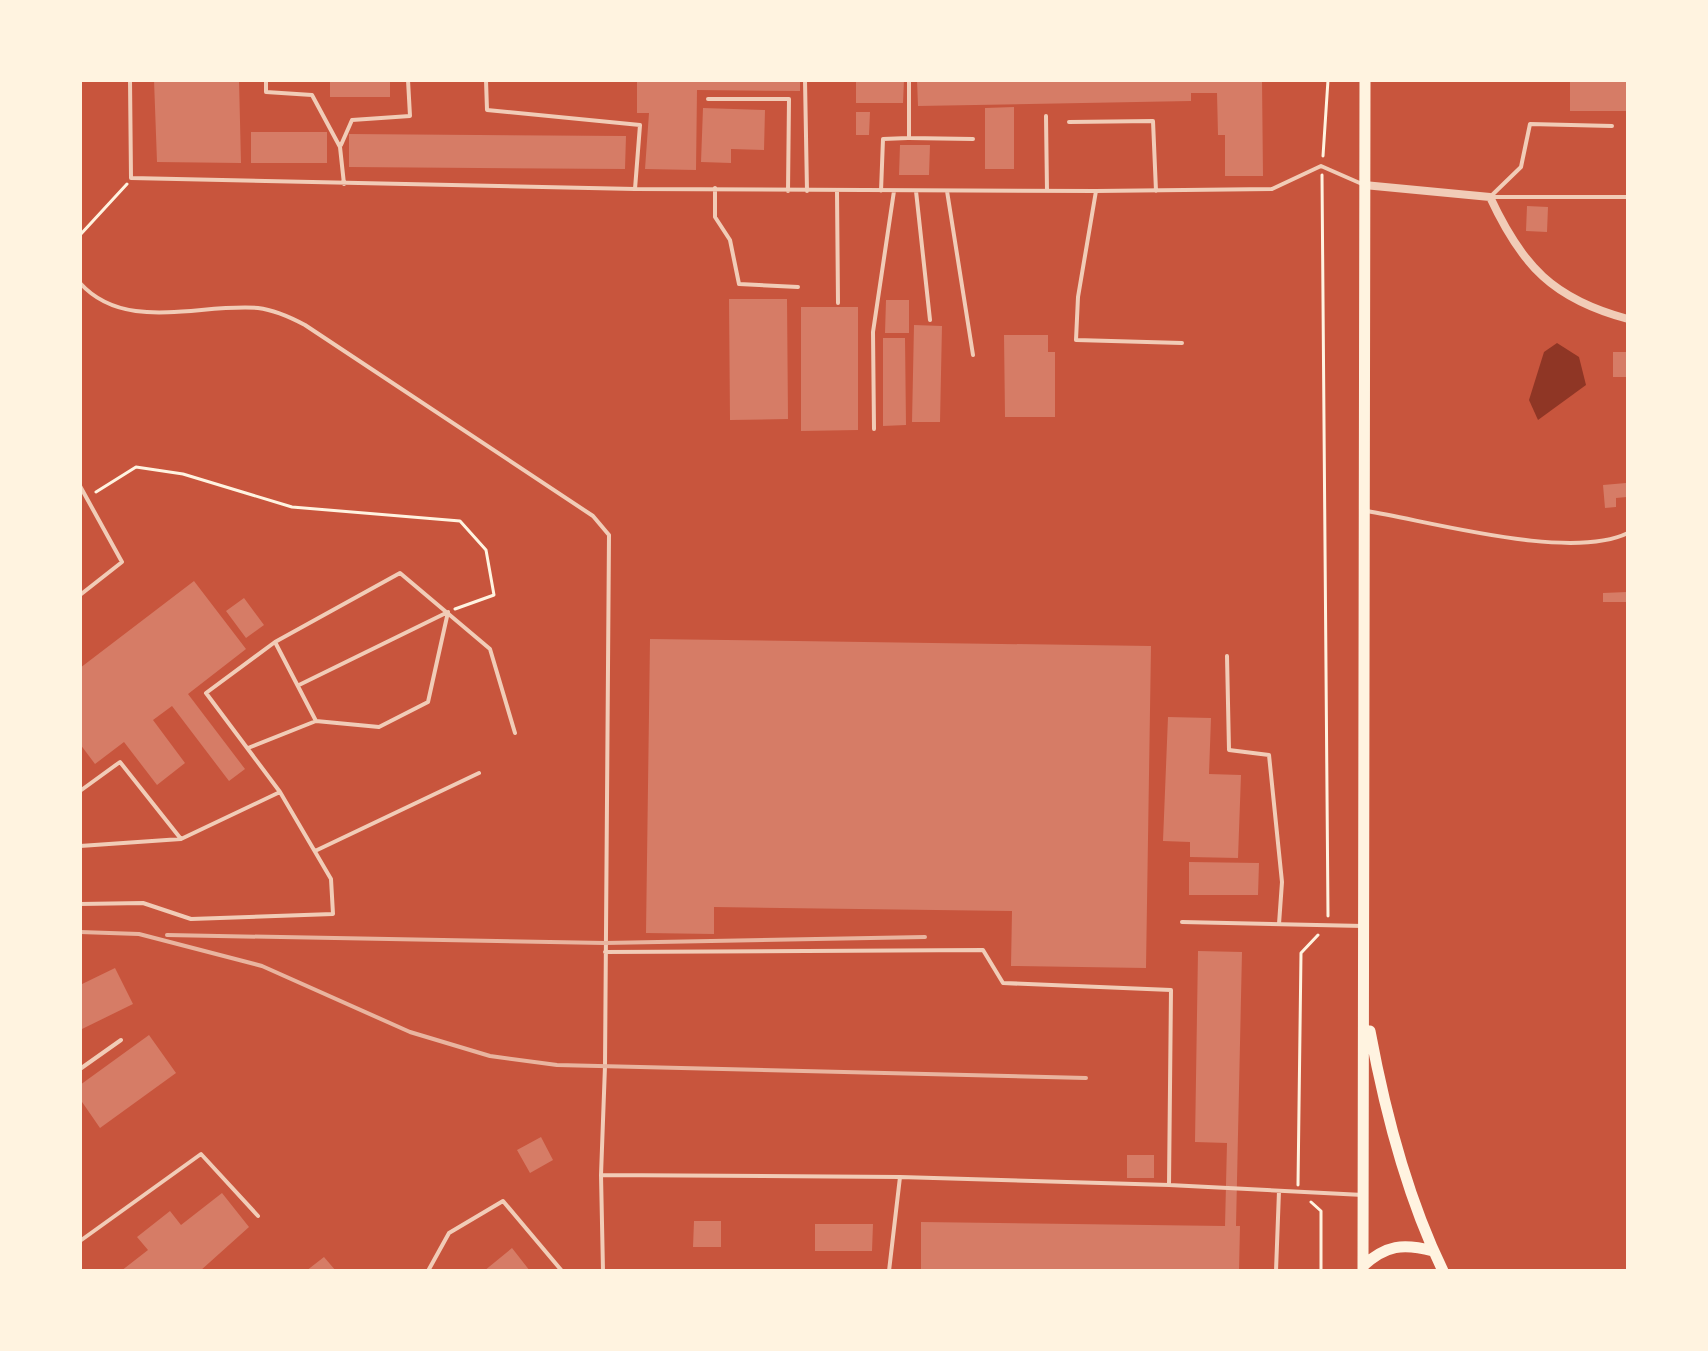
<svg xmlns="http://www.w3.org/2000/svg" width="1708" height="1351" viewBox="0 0 1708 1351" font-family="Raleway,sans-serif">
<style>
.water{fill:#8f3625}
.building{fill:#d67c66}
.lines{fill:none;stroke-linecap:round;stroke-linejoin:round}
.path{stroke:#fff3e0;stroke-width:3}
.service{stroke:#f1ccb7;stroke-width:4}
.minor{stroke:#f1ccb7;stroke-width:8}
.secondary{stroke:#fff3e0;stroke-width:11}
.rail{stroke:#e9b49f;stroke-width:4}
</style>
<rect width="100%" height="100%" fill="#c8553d"/>
<path class="water" d="M1557,343L1579,357L1586,385L1538,420L1529,400L1544,352Z"/>
<path class="building" d="M154,80H239L241,163L157,162Z
M330,80H390V97H330Z
M637,80H800V91L697,90L696,170L645,169L649,113H637Z
M856,80H904L903,103H856Z
M917,80H1262L1263,176H1225V135H1218L1217,93H1191V101L918,106Z
M1627,80V111H1570V81Z
M1014,107V169H985V108Z
M703,108L765,110L764,150L731,149V163L701,162Z
M856,112H870L869,135H856Z
M251,132H327V163H251Z
M349,134L626,136L625,169L349,167Z
M900,145H930L929,175H899Z
M1527,206L1548,207L1547,232L1526,231Z
M729,299H787L788,419L730,420Z
M886,300H909V333H885Z
M801,307H858V430L801,431Z
M914,325L942,326L940,422H912Z
M1004,335H1048V352H1055V417H1005Z
M883,338H905L906,425L883,426Z
M1613,352H1628V377H1613Z
M1626,483L1627,497L1616,498V507L1605,508L1603,485Z
M194,581L246,649L188,694L245,769L229,781L172,706L153,720L185,763L157,785L124,742L95,764L80,744V668Z
M1627,592V602H1603V593Z
M244,598L264,625L246,638L226,611Z
M650,639L1151,646L1146,968L1011,966L1012,911L714,907V934L646,933Z
M1168,717L1211,718L1209,774L1241,775L1238,858L1190,857V842L1163,841Z
M1189,862L1259,863L1258,895H1189Z
M1198,951L1242,952L1236,1226H1240L1239,1271H921V1222L1225,1226L1227,1143L1195,1142Z
M115,968L133,1004L80,1030V985Z
M149,1035L176,1073L100,1128L80,1099V1085Z
M541,1137L553,1160L530,1173L517,1150Z
M1127,1155H1154V1178H1127Z
M222,1193L249,1227L200,1271H121L148,1250L137,1237L170,1211L181,1225Z
M694,1221H721V1247H693Z
M815,1224H873L872,1251H815Z
M512,1248L530,1271H484Z
M324,1257L336,1271H306Z"/>
<g class="lines">
<path class="path" d="M1323,156L1328,80
M1322,175L1328,916
M80,235L127,184
M96,492L136,467L183,474L292,507L460,521L486,550L494,595L455,609
M1298,1185L1301,953L1318,935
M1311,1202L1321,1211V1271"/>
<path class="service" d="M130,80L131,178L635,189L1096,191L1272,189L1321,166L1362,184
M266,80V92L312,95L340,147L344,184
M486,80L487,110L640,125L635,189
M805,80L807,191
M909,80V138L973,139
M708,99H789L788,191
M1046,116L1047,191
M1069,122L1153,121L1156,191
M341,145L352,120L410,116L408,80
M715,188V217L730,240L739,284L798,287
M837,191L838,303
M881,191L883,139L908,138
M916,191L930,320
M947,191L973,355
M1096,191L1078,297L1076,340L1182,343
M1490,197L1521,167L1530,124L1612,126
M1492,197H1628
M80,283C125,333 199,303 258,308C275,310 290,317 305,325L593,516L609,535L605,1066L601,1175L603,1271
M874,429L873,332L894,191
M80,486L122,562L80,595
M1367,511C1433,522 1570,561 1628,533
M275,642L316,721
M1227,656L1229,750L1269,755L1282,882L1279,924
M299,685L448,612
M248,748L316,721L379,727L428,702L448,612
M80,791L120,762L181,839
M280,792L206,693L275,642L400,573L490,649L515,733
M80,846L181,839L280,792L331,879L333,914L191,919L143,903L80,904
M315,851L479,773
M1182,922L1363,926
M605,952L983,950L1003,983L1171,990L1169,1185L1363,1195
M80,1069L121,1040
M601,1175L900,1177L889,1271
M900,1177L1169,1185
M80,1241L201,1154L258,1216
M428,1271L449,1233L503,1201L562,1271
M1276,1271L1279,1191"/>
<path class="minor" d="M1364,185L1490,197C1522,266 1553,299 1628,319"/>
<path class="secondary" d="M1370,1031C1385,1112 1407,1197 1443,1271
M1363,1266C1386,1245 1403,1243 1433,1251
M1363,1271L1365,80"/>
<path class="rail" d="M80,932L139,934L262,966L410,1032L490,1056L557,1065L1086,1078
M167,935L605,943L925,937"/>
</g>
<rect width="1708" height="1351" fill="none" stroke="#fff3e0" stroke-width="164"/>
</svg>
